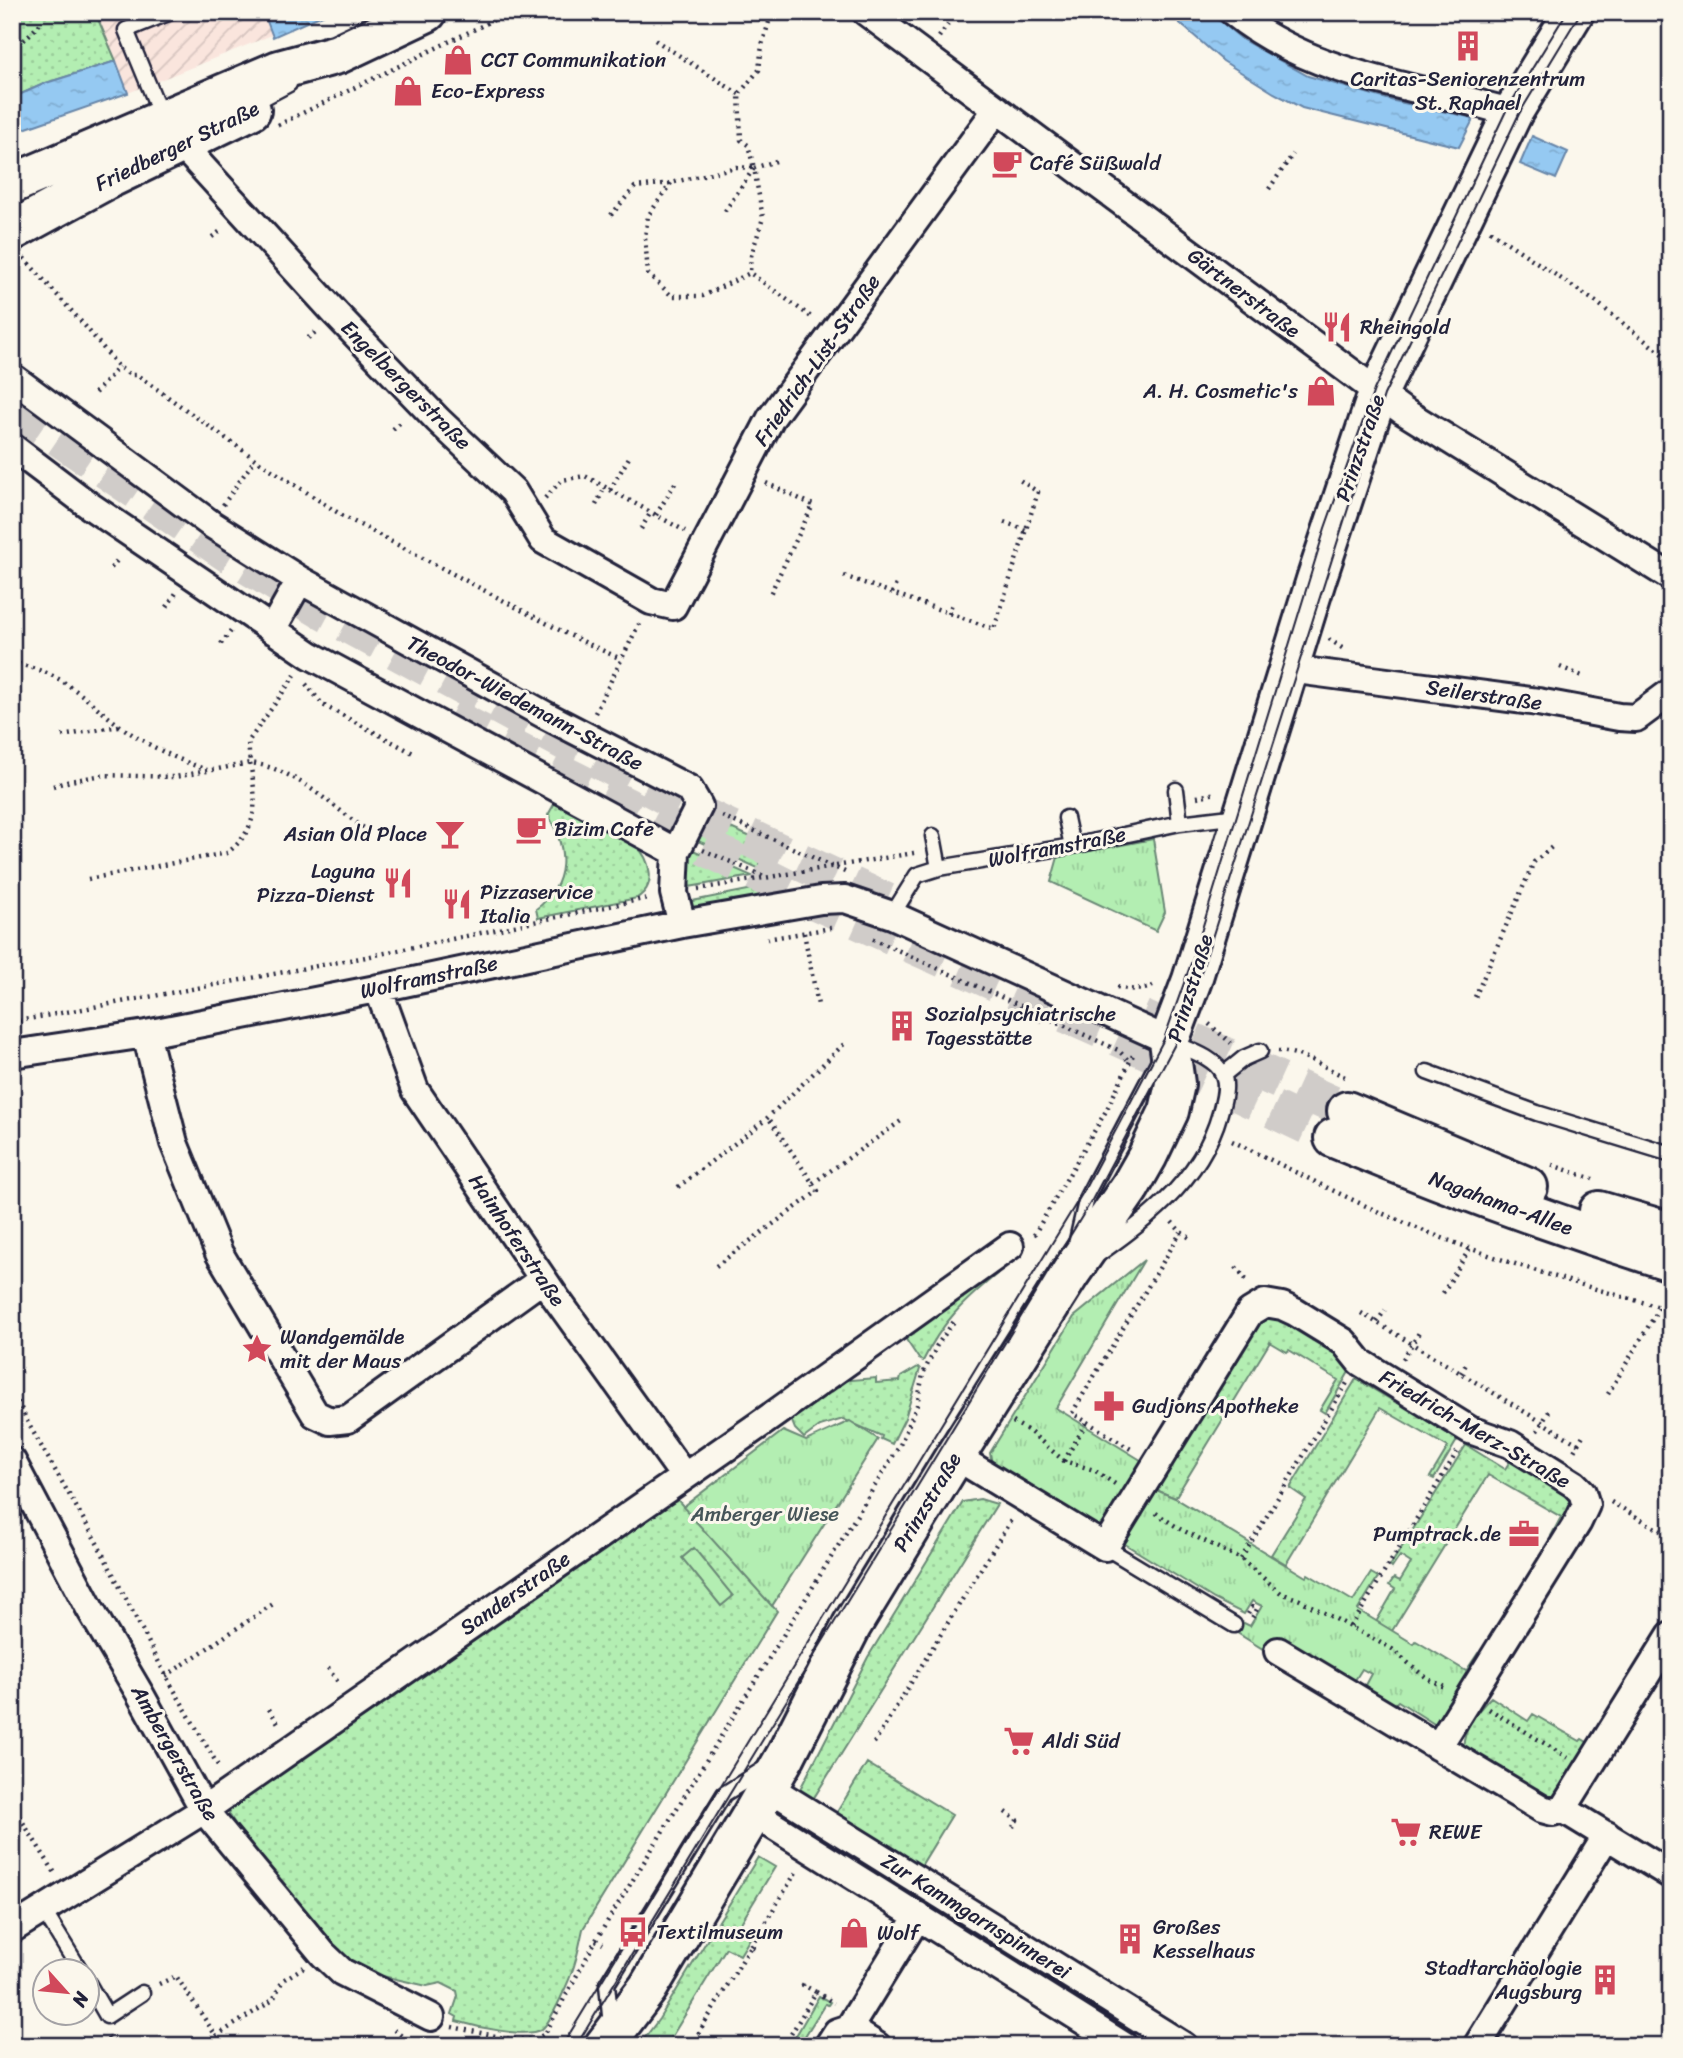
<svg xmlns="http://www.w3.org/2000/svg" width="1683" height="2058" viewBox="0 0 1683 2058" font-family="Sriracha,sans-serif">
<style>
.industrial{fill:url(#industrial-furrows)}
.grass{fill:url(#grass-dots);stroke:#6a8876;stroke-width:2}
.park{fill:url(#park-tufts);stroke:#6a8876;stroke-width:2}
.pitch{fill:#b3eeb2;stroke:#6a8876;stroke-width:2}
.water{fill:url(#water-ripples);stroke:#6786a9;stroke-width:2}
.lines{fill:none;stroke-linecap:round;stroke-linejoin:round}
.secondary-tunnel{stroke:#d0ccc9;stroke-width:38;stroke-dasharray:38 19;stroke-linecap:butt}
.lane-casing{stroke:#22223b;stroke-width:19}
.street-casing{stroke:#22223b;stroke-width:32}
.secondary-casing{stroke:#22223b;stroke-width:44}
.path{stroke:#22223b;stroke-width:4.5;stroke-dasharray:2 5;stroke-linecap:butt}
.lane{stroke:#fbf7ec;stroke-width:14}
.street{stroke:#fbf7ec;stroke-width:26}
.secondary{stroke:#fbf7ec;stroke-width:38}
.tram{stroke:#22223b;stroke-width:2}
.labels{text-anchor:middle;stroke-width:6;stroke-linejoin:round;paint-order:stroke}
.poi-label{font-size:21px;fill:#22223b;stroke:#fbf7ec;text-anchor:start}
.street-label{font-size:21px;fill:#22223b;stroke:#fbf7ec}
.park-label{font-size:21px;fill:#465559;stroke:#fbf7ec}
</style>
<defs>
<pattern id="industrial-furrows" width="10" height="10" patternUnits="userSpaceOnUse" patternTransform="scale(1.75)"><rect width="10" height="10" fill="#fae5dd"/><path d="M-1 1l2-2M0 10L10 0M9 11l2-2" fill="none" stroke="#d6c4bf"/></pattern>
<pattern id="grass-dots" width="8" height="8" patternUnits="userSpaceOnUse" patternTransform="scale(1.75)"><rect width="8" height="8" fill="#b3eeb2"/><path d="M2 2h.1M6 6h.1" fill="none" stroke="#9acc9a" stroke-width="1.8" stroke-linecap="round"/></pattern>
<pattern id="park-tufts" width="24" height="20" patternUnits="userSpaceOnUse" patternTransform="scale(1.75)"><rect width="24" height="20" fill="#b3eeb2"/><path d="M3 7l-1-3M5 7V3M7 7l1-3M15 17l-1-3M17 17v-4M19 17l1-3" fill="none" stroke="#9acc9a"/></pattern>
<pattern id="water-ripples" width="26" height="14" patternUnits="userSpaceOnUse" patternTransform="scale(1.75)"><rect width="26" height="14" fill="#95c9f2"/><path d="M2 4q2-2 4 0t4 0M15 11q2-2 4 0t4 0" fill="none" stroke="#80acd0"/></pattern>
</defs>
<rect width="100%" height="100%" fill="#fbf7ec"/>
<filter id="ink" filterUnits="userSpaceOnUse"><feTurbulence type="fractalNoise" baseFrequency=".0143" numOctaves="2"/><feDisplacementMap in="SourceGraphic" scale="14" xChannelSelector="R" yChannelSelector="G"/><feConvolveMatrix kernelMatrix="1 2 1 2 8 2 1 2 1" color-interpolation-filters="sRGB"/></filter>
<g filter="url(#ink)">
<path class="industrial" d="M95,12H329L128,93Z"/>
<path class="grass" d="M12,12H95L116,61L46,83L12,98Z
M557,799L635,844C650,859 658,885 637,898L538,918L536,909C570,884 568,848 548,815Z
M708,818L771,846L769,850L766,849L759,864L762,865L760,869L698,841Z
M693,850L752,876L683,888L682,875Z
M768,886L777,894L690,911L687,902Z
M1000,1268L997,1274C964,1301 942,1322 923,1361L919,1359L903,1335Z
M1271,1318L1280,1319L1353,1365L1325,1413L1320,1410L1338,1380L1289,1350L1287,1352L1270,1342L1175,1498L1154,1489L1259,1321Z
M918,1367L920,1369L905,1418L892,1444L881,1439L882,1436L843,1419L820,1426L804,1438L795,1429L789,1414L838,1381L876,1378V1383L900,1381L901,1377Z
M1356,1379L1395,1402L1401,1394L1462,1432L1434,1479L1430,1477L1448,1447L1380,1408L1286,1564L1271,1555L1306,1499L1290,1488Z
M1466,1445L1505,1469L1510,1461L1525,1469L1529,1463L1536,1467L1533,1475L1565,1494L1573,1506L1557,1540L1551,1536L1561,1517L1488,1475L1392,1631L1376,1622L1395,1589L1389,1585L1394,1578L1400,1581L1411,1563L1400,1556L1392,1568L1390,1566Z
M675,1497L777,1611L583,1929C580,1942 578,1954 574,1966C570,1979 551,2022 542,2029C527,2039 473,2026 456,2021L457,2017L452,2014L458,1996L457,1991L441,1983L427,1986L369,1973L346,1959L337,1950L251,1850L229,1814L232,1805Z
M980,1499L997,1504L810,1804L797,1795L868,1657L963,1502Z
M1491,1697L1528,1721L1533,1714L1580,1741L1582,1739L1592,1745L1557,1797L1551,1800L1464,1749C1461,1730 1478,1710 1491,1697Z
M867,1763L952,1815L919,1869L834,1817Z
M758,1857L775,1867L739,1926L752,1935L740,1955L726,1948L666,2046H646L641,2043L659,2019Z
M819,1996L830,2002L828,2005L825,2004L805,2036L819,2046H790Z"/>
<path class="park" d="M1153,839L1165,912L1156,931L1051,882L1058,857Z
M1144,1260L1056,1408L1144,1462L1108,1521C1099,1527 1093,1526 1083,1522L1085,1518L1012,1473L1009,1477L992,1464L990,1453L1074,1317Z
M850,1421L878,1439L772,1606L683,1507L783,1431L806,1441Z
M1154,1489L1175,1498L1306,1577L1308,1574L1353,1601L1371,1573L1378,1577L1358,1610L1414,1644L1416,1641L1466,1671L1478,1653L1486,1658L1439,1727L1398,1701L1394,1705L1364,1687L1371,1674L1362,1669L1350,1688L1274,1656L1234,1631L1240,1621L1250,1626L1262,1606L1252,1601L1244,1614L1214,1599L1125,1544L1124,1542Z"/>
<path class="pitch" d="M694,1548L733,1596L721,1606L682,1558Z"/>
<path class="water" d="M274,12H329L273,37L265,16Z
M1167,12H1209L1243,40L1308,76L1394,101L1474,118L1459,147L1302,108L1274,93L1223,61Z
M116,61L128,93L12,133V98L46,83Z
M1532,136L1568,152L1556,179L1520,164Z"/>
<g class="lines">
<path class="secondary-tunnel" d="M12,405L229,554L325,612L705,817L908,912
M450,717L793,891L1153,1053L1334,1138
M1141,1018L1347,1111"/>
<g class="lane-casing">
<path id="lane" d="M248,106L289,84
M161,120L154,98L126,30L171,12
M1176,790L1180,823
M1066,818L1072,846
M933,836L939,868
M892,915L917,875L939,868L1072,846L1180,823L1239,816
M1169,1041C1186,1049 1216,1057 1223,1075C1228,1086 1223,1102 1220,1113C1199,1189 1130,1232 1069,1275L1087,1197Z
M1427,1072L1537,1113L1671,1154
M1223,1075L1244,1058L1260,1051
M1105,1547L1234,1625
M43,1910L80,1970
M88,1983L107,2016L142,1993
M611,2026L607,1984L724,1794L767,1767"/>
</g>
<g class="street-casing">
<path id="street" d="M866,12L1403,411L1671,577
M1233,12C1296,64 1382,82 1461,99C1478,103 1495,109 1513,112
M180,143L336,314L438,420L513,491L543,540L651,601L673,606L771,418L997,109
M12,377L211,524L300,580L545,715L689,789L699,806L676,852L310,655L90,506L12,447
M272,630L300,580
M1289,669L1538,702L1619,717L1636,718L1671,692
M676,852L674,893L682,924
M378,988L415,1090L556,1298L684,1476
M146,1034L174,1143L219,1253L315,1414L330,1421L348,1419L543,1279
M12,1054L146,1034L371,990L682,924L821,900L845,899L892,915L1169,1041
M955,1456L1105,1547L1250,1312L1265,1303L1282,1306L1295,1312L1344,1342L1360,1362L1470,1430L1510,1444L1574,1484L1582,1492L1586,1505L1578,1522L1438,1747
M12,1461L90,1609L140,1694L204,1810L323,1954L342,1972L431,2017
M1671,1635L1563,1809L1671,1875
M1278,1651L1542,1809L1553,1812L1563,1809
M768,1787L1184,2046
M753,1813L1124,2046
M12,1929L204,1810L759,1425L1010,1246
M849,2028L877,2046
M828,2046L837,2032L849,2028L918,1916
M1477,2046L1607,1835"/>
</g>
<g class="secondary-casing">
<path id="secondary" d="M12,184L279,70L338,54L427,12
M12,231L104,181L251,110
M1347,1111L1528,1187
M1334,1138C1444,1184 1556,1225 1671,1261
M1599,1211L1671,1232
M604,2046L648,1988L753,1813L786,1755L852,1625L955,1456L1069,1275L1130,1187L1147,1157L1169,1111L1175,1084L1169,1041L1192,980L1316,580L1378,393L1513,112L1574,12"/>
</g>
<path class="path" d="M939,37L957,12
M655,40L739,94
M12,48L23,41L40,24
M278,125L510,12
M776,161L754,168L763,218L751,256L750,273L814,319
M671,183L648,216L645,237L648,274L672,296H703L750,273
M1269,189L1293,154
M725,211L754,168
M611,215L635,187L671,183L736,167L754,168L748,145L741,140L739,94L759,70L762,45L772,12
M1490,231L1596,302L1671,361
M212,237L222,230
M24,258L85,326L119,367L130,375H137L255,459L343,516L567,634L621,659
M308,338L318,330
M95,393L119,367
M393,429L403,420
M766,483L813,505L770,594
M610,490L631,454
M545,498L562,480L585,476L685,531
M223,505L255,459
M596,505L605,487
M656,515L677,480
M1004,522L1026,530
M641,529L651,512
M111,568L119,558
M844,576L994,629L1038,492L1018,479
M892,593L897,582
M167,607L176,593
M949,614L952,603
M1329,639L1345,650
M221,644L231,631
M12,661C25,667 41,669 53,676C78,689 97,709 119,725C146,745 176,759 207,770
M1560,667L1582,676
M306,684L323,705L415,754
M595,713L639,624
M62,736L119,726
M53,786L70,781L103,775L175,777L250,763L248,742L295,675
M1197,797L1216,793
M722,816L845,872
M703,850L766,877
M88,879L227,853C260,828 257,800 250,763C294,768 329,804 364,828
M698,889L914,853
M804,933L818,1005
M767,939L831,928
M873,939L1118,1050L1130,1062
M1117,987C1131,990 1144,992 1156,984
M1475,997L1534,862L1553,846
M12,1022L366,957L648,898
M1209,1024L1231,1043
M1278,1051C1302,1052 1326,1068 1347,1078
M1232,1141C1280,1164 1328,1189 1377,1211C1471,1253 1571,1283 1671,1310
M1552,1165L1593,1179
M813,1183L901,1121
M678,1187L764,1121L844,1044
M1172,1222L1181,1232L1193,1240
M1034,1235L1106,1111L1134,1053
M716,1266L818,1191L768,1117
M1236,1267L1249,1283
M1443,1293L1470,1248
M1361,1313L1578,1444L1573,1453
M1377,1322L1385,1310
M1403,1359L1420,1331
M1461,1373L1468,1361
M12,1389L28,1423L96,1541L166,1676L220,1769
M1608,1394L1660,1307
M1013,1422L1029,1431L1064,1461L1094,1470L1115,1484
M1087,1422L1134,1451
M1537,1431L1550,1410
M1578,1444L1585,1432
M1064,1461L1087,1422L1072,1413L1181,1232
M1611,1502L1671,1537
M1156,1513L1180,1529L1241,1559L1281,1593L1300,1600L1392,1649L1427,1679L1447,1688
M1241,1559L1347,1383
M1248,1614L1252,1607L1257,1609L1252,1618
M1351,1627L1457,1452
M328,1668L340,1685
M166,1676L273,1604
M269,1709L280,1726
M1489,1709L1568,1758
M874,1743L1011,1520
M12,1805L55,1873
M1005,1812L1017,1820L1013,1827
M596,1940L603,1944
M751,1946L798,1869
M159,1984L176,1976L216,2036L273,2000L283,1980L304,1967
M816,1992L834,2003
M452,2027L510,2039L534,2040L545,2034L596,1940L900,1445L917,1405L923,1374L937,1345L955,1320
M394,2030L415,2046
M97,2046L109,2039L105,2033
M691,2046L751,1946L756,1949
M784,2046L816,1992L803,1985L806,1980"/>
<use href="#lane" class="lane"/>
<use href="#street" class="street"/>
<use href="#secondary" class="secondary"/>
<path class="tram" d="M562,2046L1082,1194L1164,1039L1194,955L1325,528L1374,390L1506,111L1567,12
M576,2046L1092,1200L1175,1044L1198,982L1384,395L1519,114L1581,12"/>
</g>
</g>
<defs>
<g id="building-bare" transform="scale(2.415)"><path d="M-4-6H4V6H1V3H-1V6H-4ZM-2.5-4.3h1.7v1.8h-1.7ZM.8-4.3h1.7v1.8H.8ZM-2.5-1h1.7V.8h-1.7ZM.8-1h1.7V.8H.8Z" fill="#d1495b" stroke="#fbf7ec" stroke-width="2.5" paint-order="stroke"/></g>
<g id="shop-bare" transform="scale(2.415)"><path d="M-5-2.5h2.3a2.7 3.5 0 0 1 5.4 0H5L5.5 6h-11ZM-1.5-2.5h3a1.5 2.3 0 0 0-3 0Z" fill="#d1495b" stroke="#fbf7ec" stroke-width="2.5" paint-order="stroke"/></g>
<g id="cafe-bare" transform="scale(2.415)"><path d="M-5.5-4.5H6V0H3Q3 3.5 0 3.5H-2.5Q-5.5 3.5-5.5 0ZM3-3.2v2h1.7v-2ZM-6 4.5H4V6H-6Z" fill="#d1495b" stroke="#fbf7ec" stroke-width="2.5" paint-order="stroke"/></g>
<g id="restaurant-bare" transform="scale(2.415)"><path d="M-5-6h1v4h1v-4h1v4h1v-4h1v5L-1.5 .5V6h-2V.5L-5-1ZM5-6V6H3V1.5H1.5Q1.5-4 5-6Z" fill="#d1495b" stroke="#fbf7ec" stroke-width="2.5" paint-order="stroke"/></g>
<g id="bar-bare" transform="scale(2.415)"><path d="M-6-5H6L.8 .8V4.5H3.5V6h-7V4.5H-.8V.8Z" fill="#d1495b" stroke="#fbf7ec" stroke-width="2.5" paint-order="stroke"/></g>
<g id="sight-bare" transform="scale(2.415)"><path d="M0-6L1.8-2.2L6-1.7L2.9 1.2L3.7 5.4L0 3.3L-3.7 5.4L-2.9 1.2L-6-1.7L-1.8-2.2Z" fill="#d1495b" stroke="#fbf7ec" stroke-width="2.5" paint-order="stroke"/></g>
<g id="pharmacy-bare" transform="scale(2.415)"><path d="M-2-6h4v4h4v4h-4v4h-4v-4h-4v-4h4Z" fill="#d1495b" stroke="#fbf7ec" stroke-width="2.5" paint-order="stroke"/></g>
<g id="office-bare" transform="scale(2.415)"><path d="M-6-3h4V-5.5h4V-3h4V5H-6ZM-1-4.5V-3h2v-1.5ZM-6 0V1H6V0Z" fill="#d1495b" stroke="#fbf7ec" stroke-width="2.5" paint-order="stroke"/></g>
<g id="supermarket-bare" transform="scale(2.415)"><path d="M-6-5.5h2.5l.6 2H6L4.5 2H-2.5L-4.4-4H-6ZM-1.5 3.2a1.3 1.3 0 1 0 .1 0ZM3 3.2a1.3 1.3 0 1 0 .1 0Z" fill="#d1495b" stroke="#fbf7ec" stroke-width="2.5" paint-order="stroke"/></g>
<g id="bus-bare" transform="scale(2.415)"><path d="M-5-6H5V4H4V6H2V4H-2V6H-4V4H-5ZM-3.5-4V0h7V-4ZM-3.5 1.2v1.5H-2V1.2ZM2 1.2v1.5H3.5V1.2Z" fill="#d1495b" stroke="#fbf7ec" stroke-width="2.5" paint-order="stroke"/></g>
</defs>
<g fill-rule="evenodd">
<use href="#building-bare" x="1468" y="46"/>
<use href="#shop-bare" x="458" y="60"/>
<use href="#shop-bare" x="408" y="91"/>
<use href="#cafe-bare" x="1007" y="163"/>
<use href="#restaurant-bare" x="1337" y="327"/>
<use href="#shop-bare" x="1321" y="391"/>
<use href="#cafe-bare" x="531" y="829"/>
<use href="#bar-bare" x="450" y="834"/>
<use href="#restaurant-bare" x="398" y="883"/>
<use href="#restaurant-bare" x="457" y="904"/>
<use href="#building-bare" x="902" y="1026"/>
<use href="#sight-bare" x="257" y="1349"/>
<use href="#pharmacy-bare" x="1109" y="1406"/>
<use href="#office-bare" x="1524" y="1534"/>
<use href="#supermarket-bare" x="1019" y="1741"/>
<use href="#supermarket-bare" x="1406" y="1832"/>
<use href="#bus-bare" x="633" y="1932"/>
<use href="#shop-bare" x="854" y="1933"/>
<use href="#building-bare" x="1130" y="1939"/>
<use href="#building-bare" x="1605" y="1980"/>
</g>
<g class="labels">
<g class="poi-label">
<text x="481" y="67">CCT Communikation</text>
<text x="1468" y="86" text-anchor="middle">Caritas-Seniorenzentrum<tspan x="1468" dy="24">St. Raphael</tspan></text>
<text x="431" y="98">Eco-Express</text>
<text x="1030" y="170">Café Süßwald</text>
<text x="1360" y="334">Rheingold</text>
<text x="1298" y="398" text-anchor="end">A. H. Cosmetic's</text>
<text x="554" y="836">Bizim Cafe</text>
<text x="427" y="841" text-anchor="end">Asian Old Place</text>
<text x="375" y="878" text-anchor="end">Laguna<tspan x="375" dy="24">Pizza-Dienst</tspan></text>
<text x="480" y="899">Pizzaservice<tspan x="480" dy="24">Italia</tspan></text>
<text x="925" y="1021">Sozialpsychiatrische<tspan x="925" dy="24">Tagesstätte</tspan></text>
<text x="280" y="1344">Wandgemälde<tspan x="280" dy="24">mit der Maus</tspan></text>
<text x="1132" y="1413">Gudjons Apotheke</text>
<text x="1501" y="1541" text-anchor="end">Pumptrack.de</text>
<text x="1042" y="1748">Aldi Süd</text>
<text x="1429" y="1839">REWE</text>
<text x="1153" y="1934">Großes<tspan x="1153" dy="24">Kesselhaus</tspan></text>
<text x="656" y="1939">Textilmuseum</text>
<text x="877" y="1940">Wolf</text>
<text x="1582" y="1975" text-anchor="end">Stadtarchäologie<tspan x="1582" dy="24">Augsburg</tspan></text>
</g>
<g class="street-label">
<text transform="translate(177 146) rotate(-26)" y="7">Friedberger Straße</text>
<text transform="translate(1244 293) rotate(37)" y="7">Gärtnerstraße</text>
<text transform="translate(817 360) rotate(-55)" y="7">Friedrich-List-Straße</text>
<text transform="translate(406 385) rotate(45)" y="7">Engelbergerstraße</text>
<text transform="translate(1360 448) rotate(-71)" y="7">Prinzstraße</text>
<text transform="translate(1484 695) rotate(8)" y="7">Seilerstraße</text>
<text transform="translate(525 703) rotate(28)" y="7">Theodor-Wiedemann-Straße</text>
<text transform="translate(1057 847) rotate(-11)" y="7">Wolframstraße</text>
<text transform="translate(429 977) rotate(-12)" y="7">Wolframstraße</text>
<text transform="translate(1190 988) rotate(-73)" y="7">Prinzstraße</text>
<text transform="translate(1501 1203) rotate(20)" y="7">Nagahama-Allee</text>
<text transform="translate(517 1240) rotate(56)" y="7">Hainhoferstraße</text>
<text transform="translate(1475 1429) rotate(30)" y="7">Friedrich-Merz-Straße</text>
<text transform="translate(927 1502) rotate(-59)" y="7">Prinzstraße</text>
<text transform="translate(515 1593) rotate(-35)" y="7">Sanderstraße</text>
<text transform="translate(175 1753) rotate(60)" y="7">Ambergerstraße</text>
<text transform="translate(976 1916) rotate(32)" y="7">Zur Kammgarnspinnerei</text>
</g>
<g class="park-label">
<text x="765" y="1521">Amberger Wiese</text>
</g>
</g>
<rect width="1683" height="2058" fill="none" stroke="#fbf7ec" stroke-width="42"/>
<rect x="21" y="21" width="1641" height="2016" fill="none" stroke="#22223b" stroke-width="2.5" filter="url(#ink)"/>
<g transform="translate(66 1992) rotate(117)"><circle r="33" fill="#fbf7ec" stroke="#a4a2a5" stroke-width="2"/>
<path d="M0-5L12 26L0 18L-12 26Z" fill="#d1495b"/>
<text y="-10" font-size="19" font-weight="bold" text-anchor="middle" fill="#22223b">N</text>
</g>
</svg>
